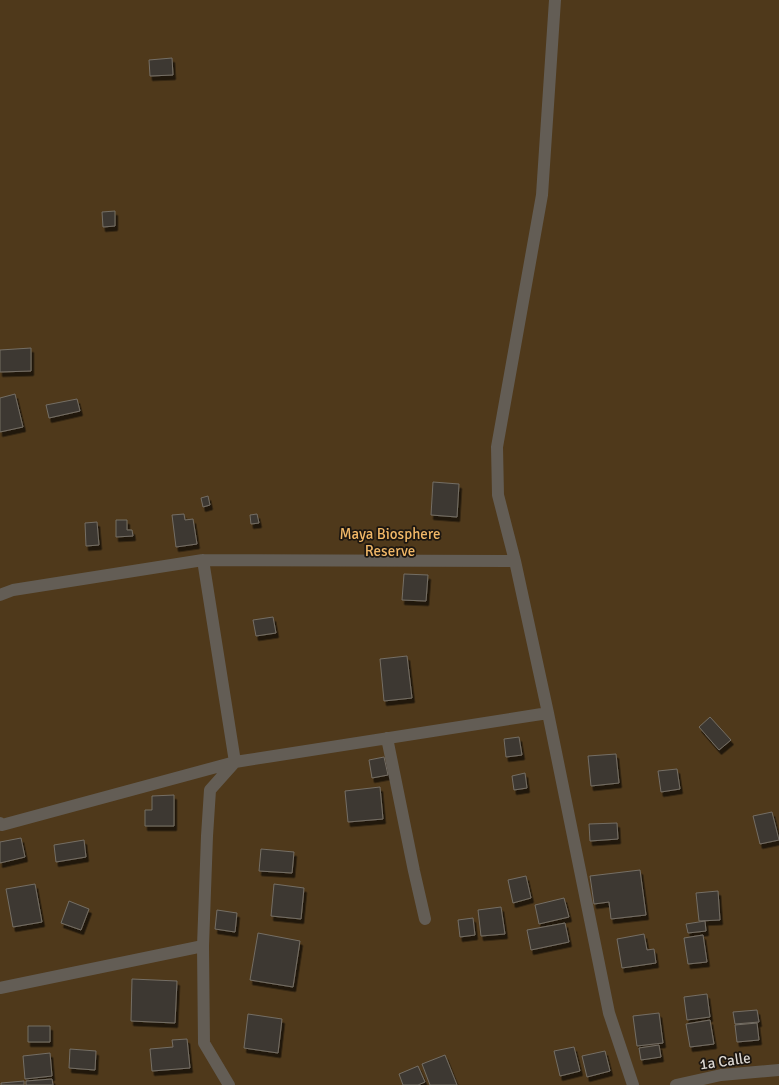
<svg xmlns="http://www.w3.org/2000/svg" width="779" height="1085" viewBox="0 0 779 1085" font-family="Signika,sans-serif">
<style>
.green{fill:#4f391b}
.building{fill:#3e3830;stroke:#746e65;filter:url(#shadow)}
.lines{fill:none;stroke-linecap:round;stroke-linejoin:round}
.minor{stroke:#635d55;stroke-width:12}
.labels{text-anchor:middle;stroke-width:3.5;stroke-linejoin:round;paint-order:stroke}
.park-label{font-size:15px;fill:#f0b767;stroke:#1c1610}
.street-label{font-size:15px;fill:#dbd7d2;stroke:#1c1610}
</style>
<defs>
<filter id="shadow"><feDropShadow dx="2.5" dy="4.5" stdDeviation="0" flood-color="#0009"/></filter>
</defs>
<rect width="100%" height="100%" fill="#252019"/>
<path class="green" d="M0,0H779V1085H0Z"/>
<path class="building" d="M172,58L173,75L150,76L149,60Z
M115,211V226L103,227L102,212Z
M31,348V371L0,372V350Z
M15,394L23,427L0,432V398Z
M77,399L80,411L49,418L46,405Z
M433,482L459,484L457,517L431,515Z
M208,496L210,505L203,507L201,498Z
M184,514L185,520L193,519L197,544L176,547L172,515Z
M257,514L259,523L251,524L250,515Z
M116,520H127V530H132L133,536L116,537Z
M97,522L99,545L86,546L85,523Z
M404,574L428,575L426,601L402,600Z
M273,617L276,633L256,636L253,620Z
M407,656L412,698L384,701L380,659Z
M710,717L731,740L719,750L699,727Z
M519,737L522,755L506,757L504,739Z
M616,754L619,783L591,786L588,756Z
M384,757L388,775L372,778L369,760Z
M677,769L680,789L661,792L658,771Z
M525,773L527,788L514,790L512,776Z
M380,787L383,819L348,822L345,791Z
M174,795V826H145V810H152V796Z
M772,812L779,840L760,844L753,816Z
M617,823L618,839L590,841L589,824Z
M21,838L25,857L0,863V842Z
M84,840L86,857L56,862L54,845Z
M261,849L294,852L292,873L259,871Z
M640,870L646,915L611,919L609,902L594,904L590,876Z
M526,876L531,898L513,903L508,880Z
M35,884L42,922L13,927L6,889Z
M274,884L304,888L301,919L271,916Z
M718,891L720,920L699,921L696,893Z
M564,898L569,917L539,924L535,905Z
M69,901L89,909L81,930L61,923Z
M501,907L505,934L481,936L478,910Z
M217,910L237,913L235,932L215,929Z
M473,918L475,935L460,937L458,920Z
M705,921L706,931L688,933L686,924Z
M565,923L569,942L531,950L527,930Z
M258,933L300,941L293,987L250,980Z
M644,934L647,950L654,949L656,963L622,968L617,939Z
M703,935L707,962L688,964L684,938Z
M132,979L177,981L175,1023L131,1021Z
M707,994L710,1017L687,1020L684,997Z
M757,1010L759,1022L735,1024L733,1012Z
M659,1013L663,1043L637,1046L633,1016Z
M248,1014L282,1019L278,1053L244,1048Z
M710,1020L714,1044L690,1047L686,1024Z
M757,1023L759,1040L737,1042L735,1025Z
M28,1026H50V1042H28Z
M187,1039L190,1068L152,1071L150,1049L173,1047L172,1040Z
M659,1045L661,1057L641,1060L639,1048Z
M574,1047L580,1071L560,1076L554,1051Z
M70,1049L96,1051L95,1070L69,1068Z
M605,1051L610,1071L587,1077L582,1056Z
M50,1053L52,1076L25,1079L23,1056Z
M445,1055L457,1085H430L422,1064Z
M418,1066L425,1082L418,1085H403L399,1074Z
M52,1079L53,1085H26V1081Z
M24,1081V1085H1V1083Z"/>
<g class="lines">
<path class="minor" d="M555,0L542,195L497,447L498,495L515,561L548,713L609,1013L633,1085
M203,560L235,762L210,790L207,836L203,946L204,1043L229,1085
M0,595L13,590L203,560L515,561
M387,738L414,871L425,919
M0,823L2,825L235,762L548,713
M0,988L203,946
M676,1085L721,1075L779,1070"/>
</g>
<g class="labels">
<g class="park-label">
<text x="390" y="539">Maya Biosphere<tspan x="390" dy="17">Reserve</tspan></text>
</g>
<g class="street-label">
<text transform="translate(725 1061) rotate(-8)" y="5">1a Calle</text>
</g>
</g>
</svg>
